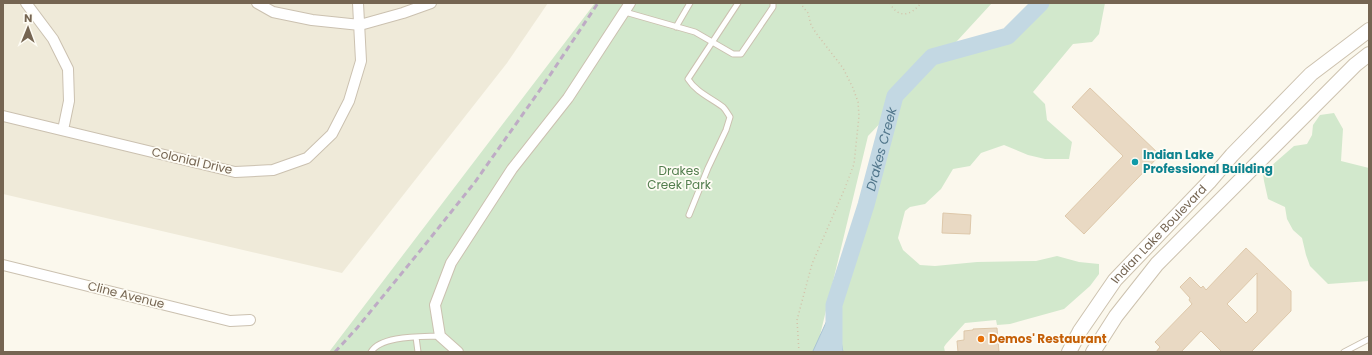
<svg xmlns="http://www.w3.org/2000/svg" width="1372" height="355" viewBox="0 0 1372 355" font-family="Poppins,sans-serif">
<style>
.residential{fill:#efead9}
.green{fill:#d2e8cc}
.water{fill:#c3d8e3;stroke:#aac5d4}
.lines{fill:none;stroke-linecap:round;stroke-linejoin:round}
.river{stroke:#c3d8e3;stroke-width:17}
.building{fill:#e9d9c3;stroke:#dec8aa;fill-rule:evenodd}
.service-casing{stroke:#cbc1b0;stroke-width:7}
.minor-casing{stroke:#cbc1b0;stroke-width:12}
.secondary-casing{stroke:#cdc2af;stroke-width:16}
.path{stroke:#d3c2aa;stroke-width:1.5;stroke-dasharray:1 3;stroke-linecap:butt}
.service{stroke:#fff;stroke-width:5}
.minor{stroke:#fff;stroke-width:10}
.secondary{stroke:#fff;stroke-width:14}
.rail{stroke:#beabc5;stroke-width:3;stroke-dasharray:6 4;stroke-linecap:butt}
.culture-dot{fill:#0f9aa8;stroke:#fefcf4;stroke-width:1.5}
.food-dot{fill:#e8710a;stroke:#fefcf4;stroke-width:1.5}
.labels{text-anchor:middle;stroke-width:3.5;stroke-linejoin:round;paint-order:stroke}
.culture-label{font-size:12px;font-weight:bold;fill:#0d838f;stroke:#fefcf4;text-anchor:start}
.street-label{font-size:12px;fill:#756552;stroke:#fefcf4}
.park-label{font-size:12px;fill:#537e4e;stroke:#fefcf4}
.food-label{font-size:12px;font-weight:bold;fill:#c56008;stroke:#fefcf4;text-anchor:start}
.water-label{font-size:13px;font-style:italic;fill:#51768b;stroke:#fefcf4}
</style>
<rect width="100%" height="100%" fill="#fbf8ed"/>
<path class="residential" d="M3,3H548L507,63L342,273L3,194Z"/>
<path class="green" d="M595,3H992L946,53L1008,36L1041,3H1105L1099,34L1092,42L1073,44L1033,92L1045,104L1047,120L1072,142L1069,159H1045L1028,155L1004,145L981,153L970,166L953,169L941,189L925,204L910,207L905,211L898,238L903,250L920,265L935,266L977,262L1036,261L1057,256L1079,262L1099,264V274L1090,286L1064,309L1010,324L997,325L996,320L965,323L946,344L944,347L945,352H843L834,305L866,205L890,113L868,136L816,352H329Z
M1334,113L1343,129L1341,161L1369,168V281L1328,284L1310,266L1306,255L1302,238L1293,230L1287,219L1285,207L1268,199L1264,181L1263,173L1294,146L1307,144L1312,135L1313,125L1320,115Z"/>
<path class="water" d="M834,305L843,352H813V351Z"/>
<g class="lines">
<path class="river" id="s1" d="M834,352V305L866,205L895,96L932,57L1008,36L1041,3"/>
</g>
<path class="building" d="M1090,88L1160,155L1084,234L1065,216L1123,156L1072,107Z
M943,213L971,215L970,234L942,233Z
M1246,248L1291,291V311L1251,352H1222L1201,331L1181,352H1156L1160,347L1155,342L1192,304L1189,300L1190,298L1180,287L1190,277L1201,288L1203,286L1206,290ZM1257,273V312L1246,323L1227,304Z
M997,328L999,352H958L957,341L964,340V331L973,330V329Z"/>
<g class="lines">
<g class="service-casing">
<path id="service" d="M625,12L695,32L733,54H741L773,7V3
M676,27L690,3
M689,215L708,168L726,130L730,117C728,114 726,110 723,107C711,98 696,92 688,79L738,3
M416,337L418,352
M371,352C381,335 422,337 440,336
M1344,352L1369,339"/>
</g>
<g class="minor-casing">
<path id="minor" d="M26,3L53,39L68,69L69,101L63,130
M257,3L273,12L312,20L360,25L403,13L431,3
M3,116L235,172L273,170L307,158L332,134L349,101L361,61L358,3
M3,265L230,321L250,320
M458,352L440,336L435,305L451,263L512,169L568,98L630,3"/>
</g>
<g class="secondary-casing">
<g id="secondary">
<path id="s2" d="M1069,352L1080,331L1115,280L1209,182L1232,155L1311,74L1369,30"/>
<path d="M1093,352L1116,316L1157,264L1355,65L1369,54"/>
</g>
</g>
<path class="path" d="M890,3C898,19 911,16 921,3
M799,352L797,320L812,264L845,188L854,164L859,116L858,102L853,88L843,68L816,33L811,25L808,13L800,3"/>
<use href="#service" class="service"/>
<use href="#minor" class="minor"/>
<use href="#secondary" class="secondary"/>
<path class="rail" d="M335,352L357,328L424,246L475,182L542,87L598,3"/>
</g>
<circle class="culture-dot" cx="1135" cy="162" r="4"/>
<circle class="food-dot" cx="981" cy="339" r="4"/>
<g class="labels">
<g class="culture-label">
<text x="1143" y="159">Indian Lake<tspan x="1143" dy="14">Professional Building</tspan></text>
</g>
<g class="street-label">
<text transform="translate(192 161) rotate(13)" y="4">Colonial Drive</text>
<text dy="4" stroke="none"><textPath href="#s2" startOffset="149">Indian Lake Boulevard</textPath></text>
<text transform="translate(126 295) rotate(14)" y="4">Cline Avenue</text>
</g>
<g class="park-label">
<text x="679" y="175">Drakes<tspan x="679" dy="14">Creek Park</tspan></text>
</g>
<g class="food-label">
<text x="989" y="343">Demos' Restaurant</text>
</g>
<g class="water-label">
<text dy="5" stroke="none"><textPath href="#s1" startOffset="210">Drakes Creek</textPath></text>
</g>
</g>
<rect width="1372" height="355" fill="none" stroke="#756552" stroke-width="8"/>
<g transform="translate(28 28) rotate(1)" stroke="#fefcf4" stroke-width="3" paint-order="stroke">
<path d="M0-3L7 15L0 10L-7 15Z" fill="#756552"/>
<text y="-6" font-size="11" font-weight="bold" text-anchor="middle" fill="#756552">N</text>
</g>
</svg>
